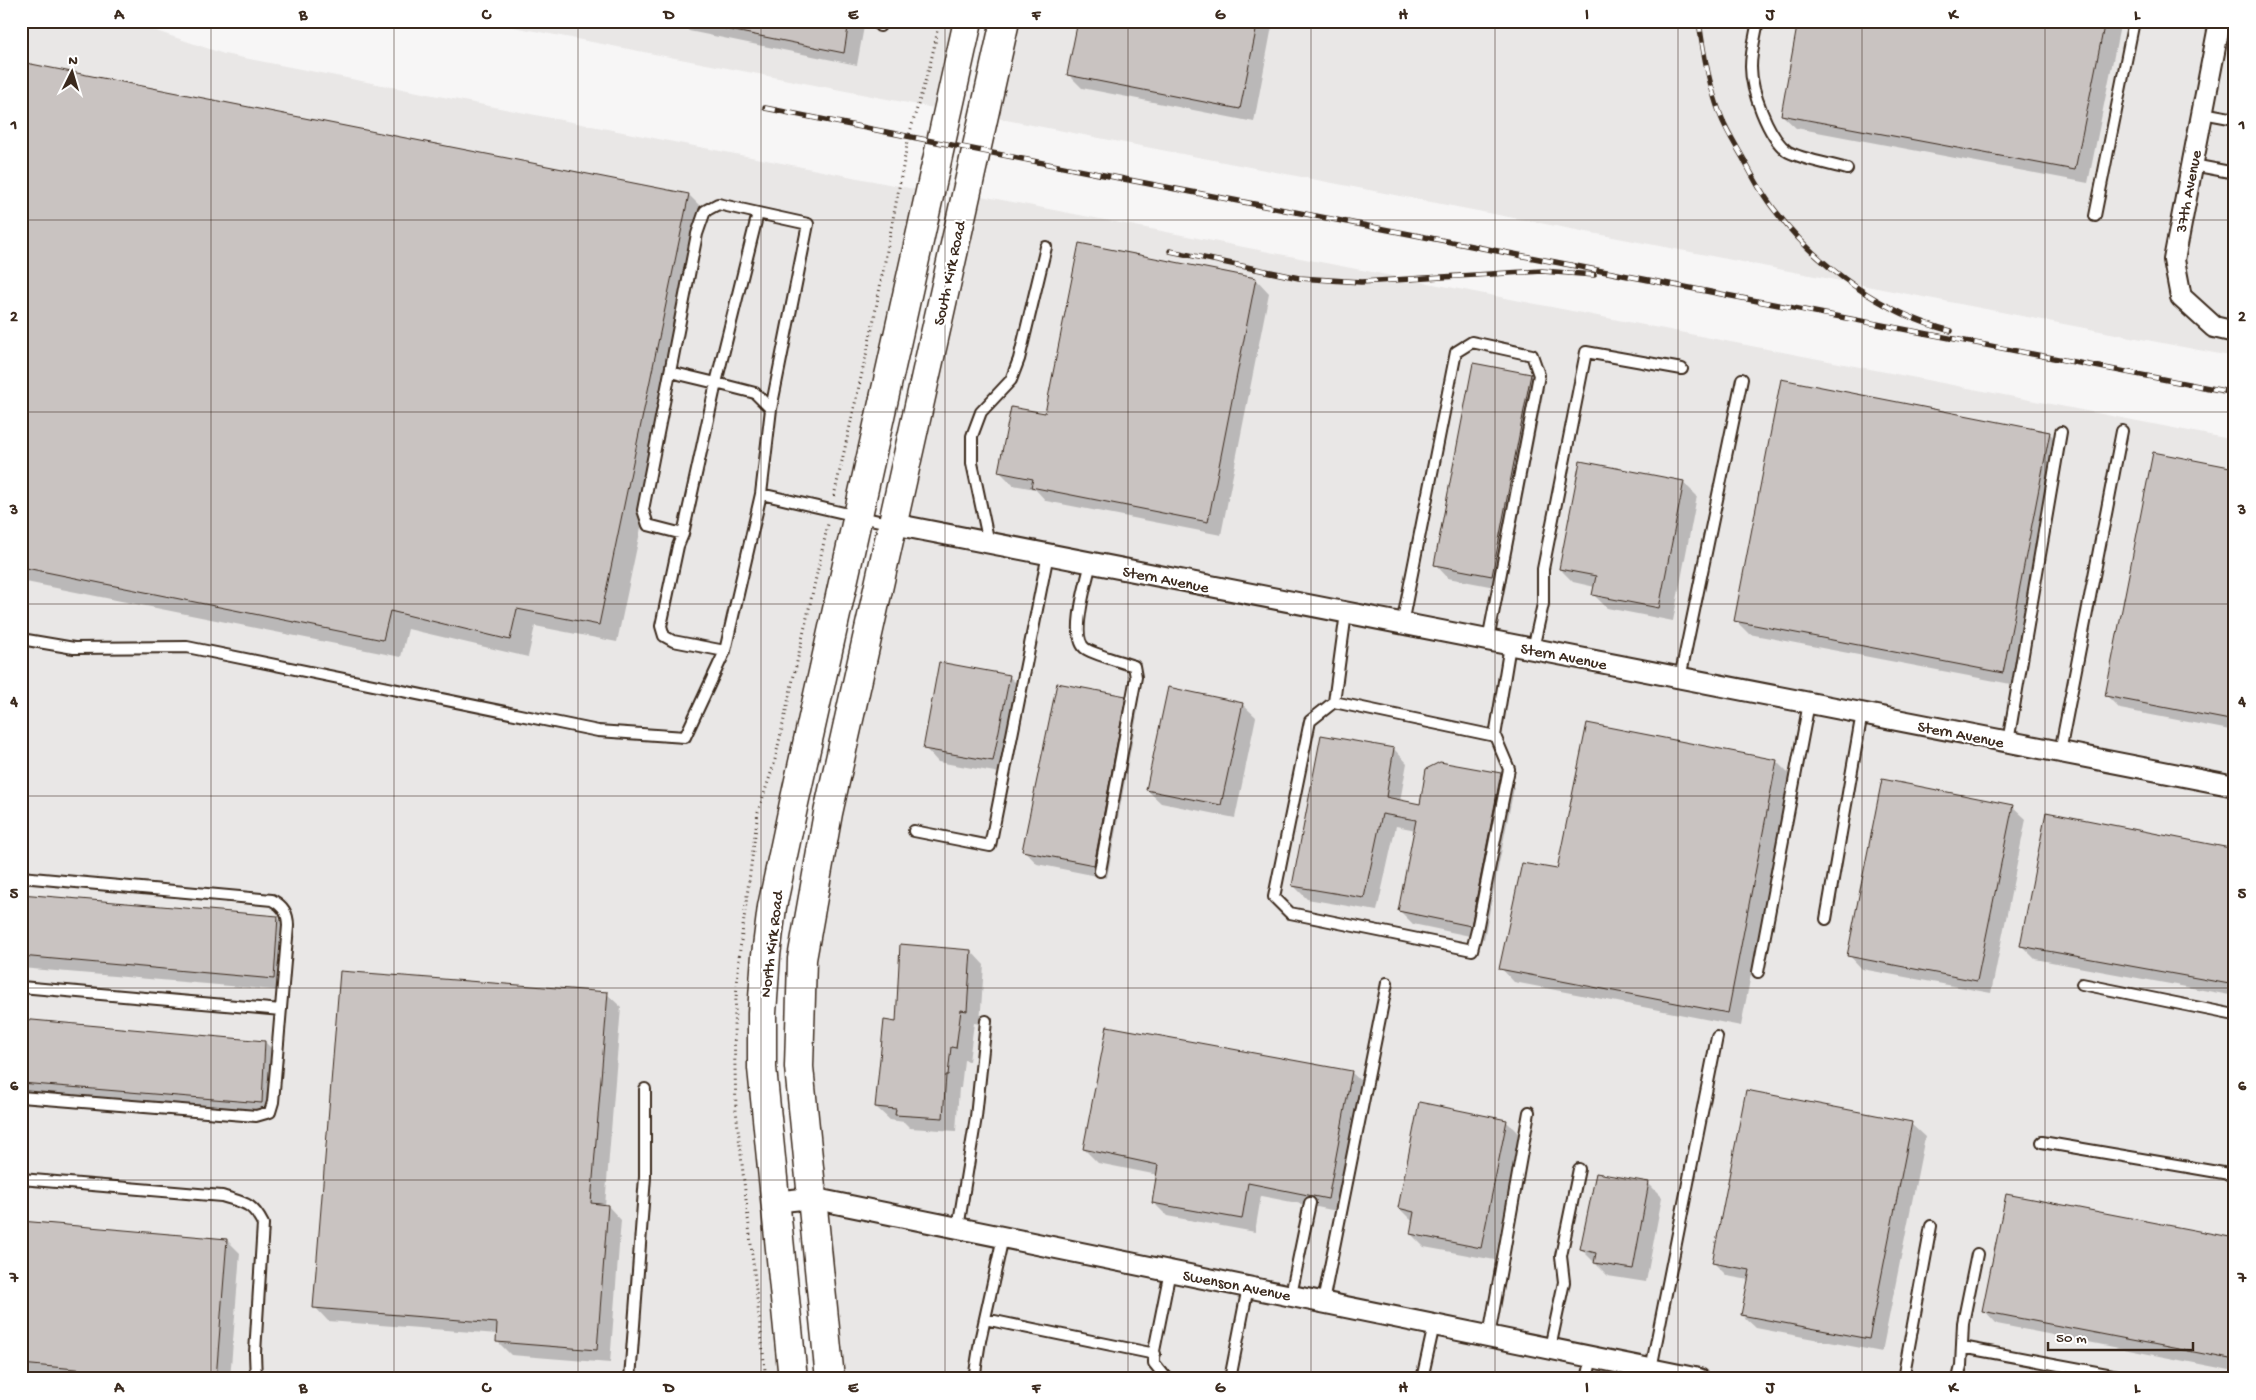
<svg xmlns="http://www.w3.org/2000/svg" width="2256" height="1400" viewBox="0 0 2256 1400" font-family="'Gochi Hand',sans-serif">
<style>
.built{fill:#e9e7e6}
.shadow{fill:#0003}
.building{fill:#c9c3c1;stroke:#3b2a1e}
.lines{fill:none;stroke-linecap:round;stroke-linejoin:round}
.service-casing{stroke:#3b2a1e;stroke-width:14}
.minor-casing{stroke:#3b2a1e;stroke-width:24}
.secondary-casing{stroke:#3b2a1e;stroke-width:31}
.path{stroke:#3b2a1e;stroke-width:3;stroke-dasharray:1 4;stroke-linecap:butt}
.service{stroke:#fff;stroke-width:10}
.minor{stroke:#fff;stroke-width:20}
.secondary{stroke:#fff;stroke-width:28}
.rail-casing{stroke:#3b2a1e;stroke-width:5.5}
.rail{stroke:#fff;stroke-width:4;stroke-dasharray:11;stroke-linecap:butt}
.grid{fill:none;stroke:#3b2a1e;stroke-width:1;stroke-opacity:0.55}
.labels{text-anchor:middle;stroke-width:4.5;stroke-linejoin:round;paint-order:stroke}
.street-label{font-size:16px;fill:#3b2a1e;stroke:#fff}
.neatline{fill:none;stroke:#3b2a1e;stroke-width:2}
.grid-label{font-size:16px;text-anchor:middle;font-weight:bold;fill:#3b2a1e}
</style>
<rect width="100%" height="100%" fill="#f7f6f6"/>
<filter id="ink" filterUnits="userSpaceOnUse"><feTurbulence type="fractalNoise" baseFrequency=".02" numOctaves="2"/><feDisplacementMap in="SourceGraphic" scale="10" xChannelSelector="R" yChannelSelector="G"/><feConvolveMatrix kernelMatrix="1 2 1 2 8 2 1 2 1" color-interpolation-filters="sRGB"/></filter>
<g filter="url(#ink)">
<path class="built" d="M21,21H127L224,54L919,190L768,873L781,1379H21Z
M483,21H953L934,108Z
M1018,21H2235V357L996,118Z
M976,195L2235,440V1379H1742L822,1191L815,1068L812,976L830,863Z
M823,1211L1646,1379H842Z"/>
<path class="shadow" d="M679,21H865L857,65L689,31Z
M1079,21H1273L1254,122L1082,88L1069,75Z
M1799,21H2121L2088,183L1796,128L1782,115Z
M21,63L689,195L707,213L617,642L535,626L528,657L408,629L401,657L21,581Z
M1080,244L1256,279L1269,293L1221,535L1046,501L1035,489L1013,485L999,471L1046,415Z
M1531,375L1544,389L1505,589L1448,578L1435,564Z
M2049,433L2063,446L2016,685L1749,634L1735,620Z
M1581,462L1684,483L1697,496L1673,621L1607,608L1594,595L1595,587L1573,582L1560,569Z
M2235,470V731L2120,709L2106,695Z
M1009,676L1023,690L1006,774L938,762L925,748Z
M1125,697L1138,710L1107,878L1037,864L1024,850Z
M1242,704L1256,717L1235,818L1161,803L1147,790Z
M1394,749L1407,763L1400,801L1421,805L1501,774L1514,788L1484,939L1413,924L1399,910L1416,830L1396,826L1377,911L1307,899L1293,885Z
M1776,761L1790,775L1741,1026L1514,982L1501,968L1558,871Z
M2012,806L2026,819L1991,993L1862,969L1849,955Z
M2235,850V996L2035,959L2021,945Z
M21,895L277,917L290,930L287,991L21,968Z
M971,951L984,965L980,1024L974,1023L969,1061L964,1060L961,1088H959L956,1131L910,1128L904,1122L890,1120L876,1107L897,1024Z
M607,994L621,1007L605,1206H608L621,1220L610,1363L511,1355L497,1341L498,1334L328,1321L315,1307Z
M21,1020L265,1042L278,1055L275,1116L21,1095Z
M1351,1072L1365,1085L1342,1212L1261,1196L1255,1232L1167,1216L1153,1202L1158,1175L1098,1163L1084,1149Z
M1506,1121L1519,1134L1495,1260L1424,1247L1411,1234L1412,1221L1399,1208Z
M1911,1124L1925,1137L1882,1352L1756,1328L1742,1315L1749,1280L1727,1276L1713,1262Z
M1648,1183L1662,1197L1646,1282L1608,1276L1581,1249Z
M21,1223L227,1240L240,1253L230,1379H57L21,1376Z
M2235,1239V1371L1997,1324L1984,1310Z
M1021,1371L1060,1379H1019Z"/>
<path class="building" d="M726,21H849L844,53L725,29Z
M1078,21H1258L1240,109L1067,75Z
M1798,21H2105L2075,170L1781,115Z
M21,62L689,194L599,625L517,609L510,640L390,611L383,640L21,567Z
M1079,243L1256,278L1208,522L1031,487L1033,479L998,472L1011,407L1045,413Z
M1473,363L1531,374L1492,576L1434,565Z
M1781,379L2050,432L2003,673L1734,621Z
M2153,452L2235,468V721L2105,696Z
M1580,461L1684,481L1659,608L1592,595L1596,576L1559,569Z
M939,662L1010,675L993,761L923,749Z
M1057,683L1126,696L1094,865L1022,851Z
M1168,687L1243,703L1221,805L1146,790Z
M1587,723L1777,760L1728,1013L1499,969L1522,863L1557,869Z
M1321,735L1394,748L1386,797L1420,804L1426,769L1440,762L1501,773L1471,926L1398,911L1416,820L1382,814L1364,898L1292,886Z
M1882,779L2013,805L1977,981L1847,956Z
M2046,812L2235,849V985L2020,946Z
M21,894L278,916L274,979L21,956Z
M900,944L971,950L967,1011L961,1010L956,1048L951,1047L948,1075H946L943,1118L895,1115L896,1109L875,1107L884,1020L896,1022Z
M340,971L608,992L591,1203L608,1205L597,1350L496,1342L497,1323L313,1308Z
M21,1019L265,1041L262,1103L21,1083Z
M1107,1026L1352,1071L1328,1199L1248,1183L1242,1219L1152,1203L1158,1165L1083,1149Z
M1746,1090L1912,1122L1869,1339L1741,1315L1750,1270L1712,1263Z
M1419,1102L1507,1120L1481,1248L1410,1234L1414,1212L1398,1208Z
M1596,1173L1649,1182L1633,1269L1594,1263L1596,1253L1580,1249Z
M2006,1194L2235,1238V1360L1982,1311Z
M21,1221L227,1239L216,1379H187L21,1364Z"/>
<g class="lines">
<g class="service-casing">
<path id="service" d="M1758,21C1755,37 1751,51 1751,67C1751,90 1768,137 1787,151C1797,158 1834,165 1847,169
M880,26L881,21
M2203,113L2235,119
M2193,165L2235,173
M758,213L808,224L771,409
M2095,216L2134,21
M670,372L716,383L683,534
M989,543L972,463V436L981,412L1011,380L1019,359L1046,247
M1091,563C1087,580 1069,639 1086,649C1096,655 1122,662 1134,666L1136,677L1100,871
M1346,613L1334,702L1495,736L1510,645
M1402,624L1456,352L1472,342L1532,355L1539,375L1488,640
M21,639L74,648L187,647L598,731L685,737L725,651L761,494L892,524
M1533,649L1543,604V569L1586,352L1682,369
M725,651L673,641L664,636L661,626L678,546L683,534L648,525L643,510L697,234L705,211L718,204L758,213L716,383L755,393L771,409L761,494
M1680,678L1742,379
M1334,702L1310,721L1274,897L1290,913L1472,950L1477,930L1509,769L1495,736
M2008,742L2061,432
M2060,752L2122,431
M914,831L990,846L1048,554
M21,877L272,900C283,906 288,913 288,926L273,1102L270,1112L256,1116L21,1097
M1826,919L1862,713
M1758,972L1809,703
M2082,984L2235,1015
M21,987L281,1010
M2042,1142L2235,1175
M21,1179L222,1196C244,1203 252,1202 263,1224L255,1353L256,1379
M958,1228L976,1117L986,1021
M1291,1295L1310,1203
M1323,1302L1387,983
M985,1319L1155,1354
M1489,1336L1529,1112
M1962,1347L2134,1379
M1550,1348L1564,1282L1561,1256L1579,1169
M1651,1369L1717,1037
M630,1379L645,1177V1089
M974,1379L980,1341L1003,1237
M1167,1379L1154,1363V1351L1170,1271
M1230,1379L1248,1287
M1422,1379L1434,1325
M1587,1379L1592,1357
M1903,1379L1931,1226
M1958,1379L1961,1366L1963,1323L1977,1254"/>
</g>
<g class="minor-casing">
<path id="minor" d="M2220,21L2174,260L2181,297L2214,327L2235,332
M893,524L2235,786
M774,1202L811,1198L1699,1379"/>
</g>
<g class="secondary-casing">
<path id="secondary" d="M793,1379L762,1068V1013L766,955L772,907L794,803L968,21
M830,1379L799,1067L802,959L828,813L1005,21"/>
</g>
<path class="path" d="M834,496L872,329L909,135L930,65L940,21
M766,1379L736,1110L734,1026L739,957L758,812L774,764L828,524"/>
<use href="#service" class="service"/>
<use href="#minor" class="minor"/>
<use href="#secondary" class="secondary"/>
<g class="rail-casing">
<path id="rail" d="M1699,21C1703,52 1709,85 1720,114C1726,130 1735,144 1743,158C1753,177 1763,196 1777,213C1819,268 1885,314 1951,331
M765,108L1124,179L2235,393
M1170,251L1299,278L1361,282L1542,271L1594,275"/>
</g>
<use href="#rail" class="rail"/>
</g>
</g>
<path class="grid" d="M211,21V1379M394,21V1379M578,21V1379M761,21V1379M945,21V1379M1128,21V1379M1311,21V1379M1495,21V1379M1678,21V1379M1862,21V1379M2045,21V1379M21,220H2235M21,412H2235M21,604H2235M21,796H2235M21,988H2235M21,1180H2235"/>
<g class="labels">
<g class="street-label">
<text transform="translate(2187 191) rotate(-79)" y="6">37th Avenue</text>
<text transform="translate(948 273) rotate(-78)" y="6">South Kirk Road</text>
<text transform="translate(1166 578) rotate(11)" y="6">Stern Avenue</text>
<text transform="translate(1564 655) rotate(11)" y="6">Stern Avenue</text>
<text transform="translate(1961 733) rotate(11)" y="6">Stern Avenue</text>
<text transform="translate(770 944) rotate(-83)" y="6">North Kirk Road</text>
<text transform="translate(1237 1284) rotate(11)" y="6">Swenson Avenue</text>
</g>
</g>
<rect width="2256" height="1400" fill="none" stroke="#fff" stroke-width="55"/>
<g transform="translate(72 72) rotate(5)" stroke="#ffffff" stroke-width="4" paint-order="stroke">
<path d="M0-4L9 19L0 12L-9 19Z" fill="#3b2a1e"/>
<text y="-8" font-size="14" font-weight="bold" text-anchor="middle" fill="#3b2a1e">N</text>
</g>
<path d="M2048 1342v8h145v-8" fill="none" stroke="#3b2a1e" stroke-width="2.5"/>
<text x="2056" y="1342" font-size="15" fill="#3b2a1e" stroke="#ffffff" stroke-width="4" paint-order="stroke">50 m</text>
<rect x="28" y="28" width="2200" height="1344" class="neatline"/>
<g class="grid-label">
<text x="119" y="19">A</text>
<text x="303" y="19">B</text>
<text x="486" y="19">C</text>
<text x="669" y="19">D</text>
<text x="853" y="19">E</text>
<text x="1036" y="19">F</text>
<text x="1220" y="19">G</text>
<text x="1403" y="19">H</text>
<text x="1587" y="19">I</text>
<text x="1770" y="19">J</text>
<text x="1953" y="19">K</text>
<text x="2137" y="19">L</text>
<text x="14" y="129">1</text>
<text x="2242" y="129">1</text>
<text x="14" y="321">2</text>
<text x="2242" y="321">2</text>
<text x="14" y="514">3</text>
<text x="2242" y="514">3</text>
<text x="14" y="706">4</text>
<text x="2242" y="706">4</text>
<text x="14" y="898">5</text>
<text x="2242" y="898">5</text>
<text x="14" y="1090">6</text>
<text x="2242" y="1090">6</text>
<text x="14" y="1282">7</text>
<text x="2242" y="1282">7</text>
<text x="119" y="1392">A</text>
<text x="303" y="1392">B</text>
<text x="486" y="1392">C</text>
<text x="669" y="1392">D</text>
<text x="853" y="1392">E</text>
<text x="1036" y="1392">F</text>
<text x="1220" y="1392">G</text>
<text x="1403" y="1392">H</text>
<text x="1587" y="1392">I</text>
<text x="1770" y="1392">J</text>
<text x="1953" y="1392">K</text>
<text x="2137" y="1392">L</text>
</g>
</svg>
